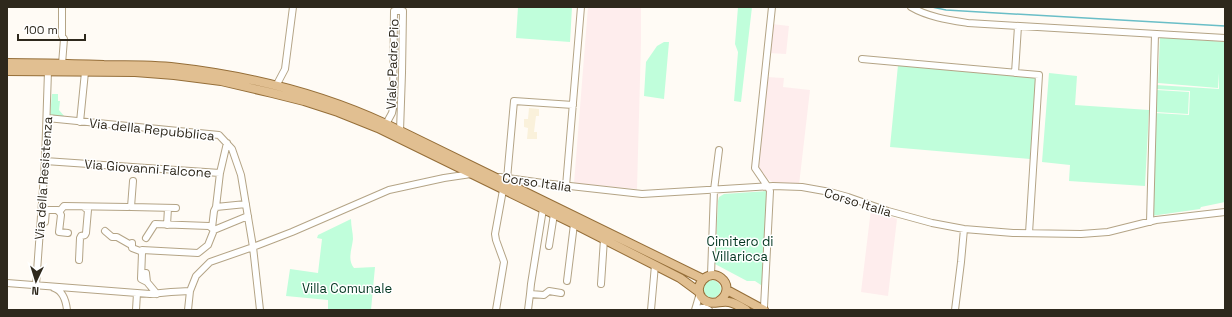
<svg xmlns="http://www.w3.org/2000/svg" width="1232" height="317" viewBox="0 0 1232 317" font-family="'Space Grotesk',sans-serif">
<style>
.industrial{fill:#feeded}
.medical{fill:#faf1db}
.green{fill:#c0fedb}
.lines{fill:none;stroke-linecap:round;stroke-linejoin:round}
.stream{stroke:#6abec7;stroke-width:1.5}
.minor-casing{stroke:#b4a486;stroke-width:8}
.major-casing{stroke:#956e38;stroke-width:10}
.minor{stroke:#fff;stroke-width:6}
.major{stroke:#e1bf91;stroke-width:8}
.labels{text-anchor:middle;stroke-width:3;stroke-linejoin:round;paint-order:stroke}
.street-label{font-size:13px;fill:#2e281c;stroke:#fff}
.park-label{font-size:13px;fill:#00351f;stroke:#fff}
</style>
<rect width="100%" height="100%" fill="#fffbf5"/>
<path class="industrial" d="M588,7H641V42L637,189L574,183Z
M772,24L789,26L786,54L769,53Z
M766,77L784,78L783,87L810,90L799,185L774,183L765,177L759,169L757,165Z
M871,209L897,219L888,296L861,292Z"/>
<path class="medical" d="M529,108L539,109V116H536L534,132H537V139H527L528,128L524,127V119H528Z"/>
<path class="green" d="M518,7H572L570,42L516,38Z
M738,7H752L741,102L734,101L738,52L735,44Z
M1160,37L1225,42V202L1201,207L1200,209L1151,216L1155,113L1189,115L1190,91L1156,89V85L1219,89V73L1218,88L1158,83Z
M664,42H669L664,99L644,96L646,62L657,46Z
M898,65L1036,77L1030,159L890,147Z
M1049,73L1077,76L1075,105L1149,110L1145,186L1069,181L1070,165L1042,162Z
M1157,90L1189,92L1188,114L1156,112Z
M52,94H58V101H60L59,110L65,117L50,115Z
M767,191L764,287L755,281H747L715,264L718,201L719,197L724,194Z
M351,219C351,226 353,233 353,239C352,249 347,260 354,268L375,267L371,310H328V300L286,296L290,269L318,273L322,239L317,238L318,235Z
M703 289a9 9 0 1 1 18 0a9 9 0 1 1-18 0Z"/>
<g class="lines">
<path class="stream" d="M932,7L946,10L1225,26"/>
<g class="minor-casing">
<path id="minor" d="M62,7V36L64,39L62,64
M911,7C928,17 949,20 968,23L1225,38
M862,59L1039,75L1029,233
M1015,73L1018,26
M276,86L285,69L293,7
M47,118L219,135L232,149L241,175L253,247L260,310
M80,122L85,72
M386,124L392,113L393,108L394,11H403L402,73L400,131
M45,161L220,173L227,143
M500,177L543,183L642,194L773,186L802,187L830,192L848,197L888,211L932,223L964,229L1013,233L1081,234L1108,232L1156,220L1225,212
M507,179L514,101L573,105
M133,181L131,207L176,208
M566,186L581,7
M216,207L220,173
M543,209L531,284L530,294L544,295L549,291L561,293
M59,212L64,206L128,207
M45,222L46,210H58L60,213L61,215L59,232L68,233
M1150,222L1155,34
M167,225L168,208
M212,228L214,211L216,207L246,204
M105,231L112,237H117L131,245
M146,238L155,224L209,226L214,230L248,216
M132,243V248L140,251L142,253L141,279L147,282
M549,246L554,214
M140,251L142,250L198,253L208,245L214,230
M79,260L80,238L81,236L85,235L86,233L88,210L84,207
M146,273L147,282L157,294
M711,275L714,190L719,150
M567,281L574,224
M7,283L150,294L171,292L190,291
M601,284L604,239
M36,285L45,161L48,71
M54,288C63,291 66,301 67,310
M763,309L764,307L770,191L768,187L755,168L772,7
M136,310L137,293
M188,310L190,291L196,276L210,262L253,247L292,232L389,190L444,178L471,174
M496,310L504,262L496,240L495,234L503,190
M528,310L530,294
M651,310L655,265
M695,310L700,293
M696,310C701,308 704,306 709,310
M955,310L961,262L964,229"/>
</g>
<g class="major-casing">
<path id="major" d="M7,63C39,63 72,64 104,65C127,65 149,65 171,67C244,75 319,93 386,124L703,279
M7,71L135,72L174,75L221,81L272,93L304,101L338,112L378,128L574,224L680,278L699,292
M727,290L764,310
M719,301C727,296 730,285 721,278C708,268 692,286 702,298C710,307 720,300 729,302C735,303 741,307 746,310"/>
</g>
<use href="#minor" class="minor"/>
<use href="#major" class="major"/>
</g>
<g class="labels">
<g class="street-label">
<text transform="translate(392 64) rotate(-88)" y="5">Viale Padre Pio</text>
<text transform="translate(152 129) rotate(6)" y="5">Via della Repubblica</text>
<text transform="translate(148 168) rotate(4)" y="5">Via Giovanni Falcone</text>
<text transform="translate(43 178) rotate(-86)" y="5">Via della Resistenza</text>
<text transform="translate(537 182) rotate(8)" y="5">Corso Italia</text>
<text transform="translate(858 202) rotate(17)" y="5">Corso Italia</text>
</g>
<g class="park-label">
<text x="740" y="246">Cimitero di<tspan x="740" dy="15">Villaricca</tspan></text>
<text x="347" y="293">Villa Comunale</text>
</g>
</g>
<rect width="1232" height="317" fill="none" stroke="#2e281c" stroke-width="16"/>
<g transform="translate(36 281) rotate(184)" stroke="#ffffff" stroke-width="3" paint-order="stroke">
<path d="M0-3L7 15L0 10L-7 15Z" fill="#2e281c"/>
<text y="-6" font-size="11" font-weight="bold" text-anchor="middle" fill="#2e281c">N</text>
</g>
<path d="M18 34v6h67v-6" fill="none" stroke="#2e281c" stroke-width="2"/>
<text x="24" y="34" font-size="12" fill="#2e281c" stroke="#ffffff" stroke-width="3" paint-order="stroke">100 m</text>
</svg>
